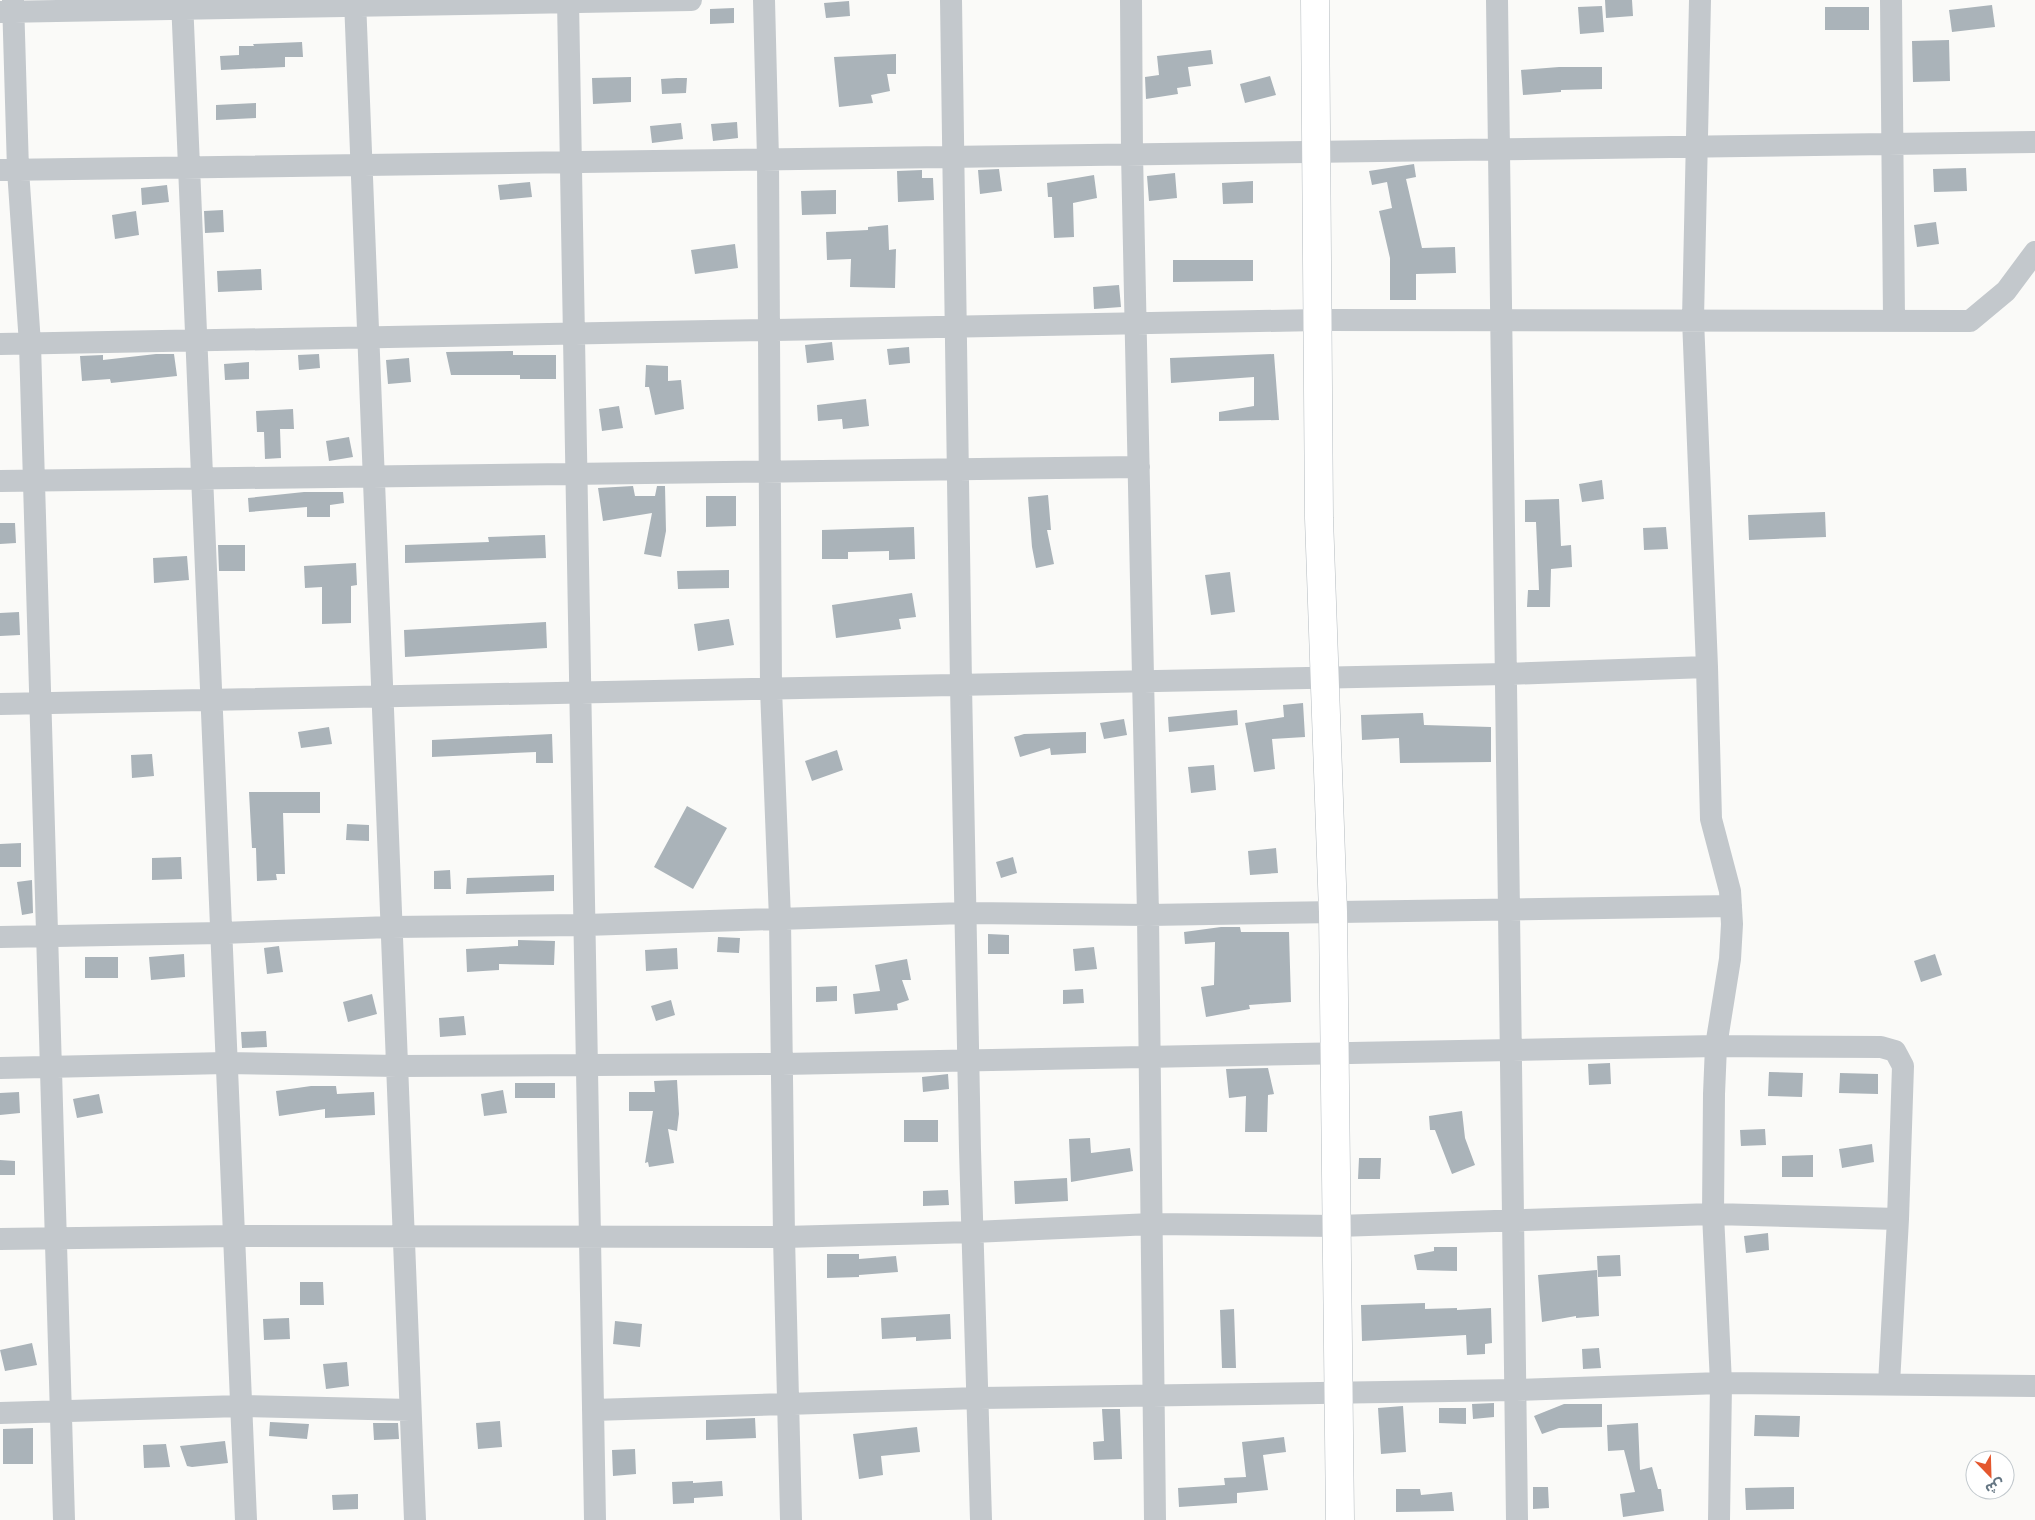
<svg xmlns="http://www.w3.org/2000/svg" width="2035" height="1520" viewBox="0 0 2035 1520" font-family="Figtree,'Noto Sans Arabic',sans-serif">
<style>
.building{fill:#aab3b9}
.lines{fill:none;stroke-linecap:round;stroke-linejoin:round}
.secondary-casing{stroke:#b3babf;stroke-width:29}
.minor{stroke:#c3c8cc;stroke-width:22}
.secondary{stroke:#fff;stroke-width:28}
</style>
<rect width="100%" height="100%" fill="#fafaf8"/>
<path class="building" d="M1605,0H1632L1633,16L1606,18Z
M849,1L850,16L826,18L824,3Z
M1992,5L1995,27L1952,32L1949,10Z
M1602,6L1604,32L1580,34L1578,7Z
M1825,7H1869V30H1825Z
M734,8V23L710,24V9Z
M1949,40L1950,81L1913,82L1912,41Z
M302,42L303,57H285V67L221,70L220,56L239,55V46H254L253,44Z
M1211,50L1213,64L1188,67L1191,86L1177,88L1178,94L1146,99L1145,77L1159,75L1157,56Z
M896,54V74H887L890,91L871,95L873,103L839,107L834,57Z
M1559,67H1602V89L1561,90V92L1523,95L1521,70Z
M1270,76L1276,95L1245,103L1240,84Z
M631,77V102L593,104L592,78Z
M677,78H687L686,93L662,94L661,79Z
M256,103V118L216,120V105Z
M737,122L738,138L713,141L711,124Z
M681,123L683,139L652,143L650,126Z
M1414,164L1416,177L1406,179L1422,248L1455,247L1456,273L1416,274V300H1390V258L1379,211L1392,208L1387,182L1372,185L1369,171Z
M1966,168L1967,191L1934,192L1933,169Z
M999,169L1002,191L980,194L978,170Z
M922,170V178H933L934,200L898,202L897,171Z
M1175,173L1177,198L1149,201L1147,176Z
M1094,175L1097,198L1073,203L1074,237L1054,238L1052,197H1048L1047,183Z
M1253,181V203L1223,204L1222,183Z
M530,182L532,197L500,200L498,185Z
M167,185L169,202L142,205L141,188Z
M836,190V214L802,215L801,191Z
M223,210L224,232L205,233L204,211Z
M136,211L139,235L115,239L112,215Z
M1936,222L1939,244L1917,247L1914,225Z
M888,225L889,250L896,249L895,288L850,287L851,259L827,260L826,232L868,230V227Z
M735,244L738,268L695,274L691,250Z
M1173,260H1253V281L1173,282Z
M261,269L262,290L218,292L217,271Z
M1119,285L1121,307L1094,309L1093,287Z
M832,342L834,360L807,363L805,345Z
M909,347L910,363L889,365L887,349Z
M513,351V355H556V379H520V375H451L446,352Z
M156,354H174L177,376L111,383L110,379L82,381L80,356L103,355V360Z
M319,354L320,368L299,370L298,355Z
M1274,354L1279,420L1219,421V412L1254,406V377L1171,383L1170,358Z
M409,358L411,382L388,384L386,360Z
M249,362V379L225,380L224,364Z
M646,365L668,366V381L681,380L684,409L655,415L649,387H645Z
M866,399L869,426L843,429L842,419L818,421L817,405Z
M619,406L623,428L602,431L599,409Z
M293,409L294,429H280L281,458L265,459L264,432H257L256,411Z
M349,437L353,457L329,461L326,441Z
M1602,480L1604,499L1582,502L1579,484Z
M633,486L635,496H655L657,486H665L666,531L661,557L644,554L652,513L603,521L598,488Z
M304,492H343L344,503L330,505V517H307V507L249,512L248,498Z
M1048,495L1051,530H1047L1054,564L1036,568L1032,547L1028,497Z
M706,496H736V526L706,527Z
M1559,499L1561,546L1571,545L1572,567L1551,569L1550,607H1527L1528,590H1539L1536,522H1525V500Z
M1825,512L1826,537L1749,540L1748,515Z
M0,523H15L16,543L0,544Z
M914,527L915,559L889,560V551L848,552V559H822V530Z
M1666,527L1668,549L1644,550L1643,528Z
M545,535L546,558L405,563V545L489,542L488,537Z
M218,545H245V571H219Z
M187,556L189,580L154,583L153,558Z
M356,563L357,585L351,586V623L322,624V587L305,588L304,566Z
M729,570V588L678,589L677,571Z
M1230,572L1235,612L1211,615L1205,575Z
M912,593L916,617L899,619L901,629L836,638L832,605Z
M19,612L20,635L0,636V613Z
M729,619L734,645L698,651L694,624Z
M546,622L547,648L405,657L404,630Z
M1303,703L1305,737L1272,739L1275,769L1254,772L1245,723L1284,717L1283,705Z
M1237,710L1238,725L1169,732L1168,717Z
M1423,713L1424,725L1491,727V762L1400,763L1399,738L1362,740L1361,715Z
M1124,719L1127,735L1104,739L1100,723Z
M329,727L332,744L301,748L298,732Z
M1086,732V753L1051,755L1050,748L1020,757L1014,737L1024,734Z
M552,734L553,763H536V752L432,757V740Z
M837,750L843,770L812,781L805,761Z
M152,754L154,776L132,778L131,755Z
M1214,765L1216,790L1191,793L1188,767Z
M249,792H320V813H283L285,874H276L277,880L257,881L256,848H252Z
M687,806L727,828L693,889L654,867Z
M347,824L369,825V841L346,840Z
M21,843V867H0V844Z
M1276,848L1278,873L1250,875L1248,851Z
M181,857L182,879L152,880V858Z
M1013,857L1017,873L1001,878L996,862Z
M450,870L451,889H434V871Z
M554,875V891L466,894L467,878Z
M32,880L33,913L22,915L17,882Z
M1221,927H1240L1241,932H1289L1291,1002L1249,1005L1250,1009L1206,1017L1201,987L1214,985L1215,942L1185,944L1184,932Z
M988,934L1009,935V954H988Z
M718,937L740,938L739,953L717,952Z
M518,940L555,941L554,965L499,964V970L467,972L466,949L518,946Z
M279,946L283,972L267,974L264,948Z
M1094,947L1097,969L1075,971L1073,949Z
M677,948L678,969L646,971L645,950Z
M184,954L185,977L151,980L149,957Z
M1935,954L1942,975L1921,982L1914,961Z
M85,957H118V978H85Z
M907,959L911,980H902L909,1000L897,1004L898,1010L855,1014L853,994L880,991L875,965Z
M837,986V1001L816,1002V987Z
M1083,989L1084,1003L1063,1004V990Z
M372,994L377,1014L348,1022L343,1002Z
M671,1000L675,1015L656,1021L651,1006Z
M464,1016L466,1035L440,1037L439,1018Z
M266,1031L267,1047L242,1048L241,1032Z
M1610,1063L1611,1084L1589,1085L1588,1064Z
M1268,1068L1274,1094L1268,1095L1267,1132H1245L1246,1096L1229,1098L1226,1069Z
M1769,1072L1803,1073L1802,1097L1768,1096Z
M1840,1073L1878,1074V1094L1839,1093Z
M948,1074L949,1089L923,1092L922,1077Z
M677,1080L679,1114L677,1131L668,1129L674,1163L649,1167L648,1162L645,1163L653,1111H629V1092H655L654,1081Z
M515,1083H555V1098H515Z
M311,1086H336L337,1094L374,1092L375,1115L325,1118V1109L279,1116L276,1091Z
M503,1090L507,1113L484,1116L481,1094Z
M19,1092L20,1113L0,1115V1093Z
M99,1094L103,1113L77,1118L73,1099Z
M1462,1111L1465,1138L1475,1165L1452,1174L1435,1130H1430L1429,1116Z
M904,1120H938V1142H904Z
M1765,1129L1766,1145L1741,1146L1740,1130Z
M1090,1138L1091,1153L1130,1148L1133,1171L1071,1182L1069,1139Z
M1872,1144L1874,1162L1842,1168L1839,1149Z
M1813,1155V1177H1782V1156Z
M1359,1158H1381L1380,1179H1358Z
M0,1160L15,1161V1175H0Z
M1067,1178L1068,1201L1015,1204L1014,1181Z
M948,1190L949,1205L923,1206V1191Z
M1768,1233L1769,1250L1746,1253L1744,1236Z
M1434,1247H1457V1271L1417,1270L1414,1255L1434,1251Z
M827,1254H859V1259L896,1256L898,1272L859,1275V1277L827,1278Z
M1620,1255L1621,1276L1598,1277L1597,1256Z
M1597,1270L1599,1316L1576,1318V1316L1542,1322L1538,1275Z
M300,1282H323L324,1305H300Z
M1425,1303V1309L1457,1308V1310L1491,1308L1492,1343L1485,1344V1354L1467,1355L1466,1335L1362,1341L1361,1305Z
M1234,1309L1236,1368H1222L1220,1310Z
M950,1314L951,1339L916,1341V1337L882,1339L881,1318Z
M289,1318L290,1339L264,1340L263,1319Z
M615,1321L642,1324L640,1347L613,1344Z
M32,1343L37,1365L5,1371L0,1350Z
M1599,1348L1601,1368L1583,1369L1582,1349Z
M347,1362L349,1386L326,1389L323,1364Z
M1494,1403V1417L1473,1419L1472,1404Z
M1564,1404H1602V1427L1559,1428L1542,1434L1534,1416Z
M1403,1406L1406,1452L1381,1454L1378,1408Z
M1439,1408H1466V1424L1439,1423Z
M1102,1409H1120L1122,1459L1094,1460L1093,1442L1104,1441Z
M1755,1415L1800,1416L1799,1437L1754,1436Z
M755,1418L756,1438L706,1440V1420Z
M500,1421L502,1447L478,1449L476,1423Z
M270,1422L309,1424L307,1439L269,1436Z
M373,1423H398L399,1439L374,1440Z
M1638,1423L1640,1470L1652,1467L1658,1489H1661L1664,1511L1623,1517L1620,1494L1635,1492L1624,1450L1608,1451L1607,1425Z
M917,1427L920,1452L881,1456L883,1475L859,1479L853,1434Z
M33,1428V1464H3V1429Z
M1284,1437L1286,1452L1263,1455L1268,1490L1237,1493V1503L1179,1507L1178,1488L1225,1485L1224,1478L1246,1477L1242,1442Z
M225,1441L228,1463L192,1467L187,1466L180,1446Z
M166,1444L170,1467L144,1468L143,1445Z
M635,1449L636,1474L613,1476L612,1450Z
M693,1481V1483L722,1481L723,1496L694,1498V1503L673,1504L672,1482Z
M1533,1487H1548L1549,1508L1533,1509Z
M1794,1487V1509L1746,1510L1745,1488Z
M1396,1489H1420L1421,1495L1452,1492L1454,1511L1396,1512Z
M358,1494V1509L333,1510L332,1495Z"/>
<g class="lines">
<g class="secondary-casing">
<path id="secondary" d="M1315,0L1319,518L1333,912L1340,1520"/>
</g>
<path class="minor" d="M13,0L18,170L30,344L64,1520
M182,0L246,1520
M355,0L415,1520
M568,0L595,1520
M764,0L768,159L771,689L780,919L784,1237L791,1520
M951,0L961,685L970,1150L981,1520
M1131,0L1132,153L1148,915L1155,1520
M1497,0L1517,1520
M1700,0L1693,319L1707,667L1711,819L1730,891L1732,924L1730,959L1716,1046L1714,1094L1713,1214L1721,1383L1719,1520
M1891,0L1894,319
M0,12L691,0
M0,170L2035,142
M0,344L1319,320L1970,321L2006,291L2035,252
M0,481L1139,467
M0,704L1506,674L1707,667
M0,937L221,933L391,927L585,925L965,913L1148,915L1731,906
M0,1068L226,1063L397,1066L782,1064L1716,1046L1881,1047L1895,1051L1903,1066L1898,1219L1889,1384
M0,1239L234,1236L784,1237L973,1232L1152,1224L1337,1226L1713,1214L1898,1219
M593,1410L979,1398L1516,1390L1721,1383L2035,1386
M0,1413L241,1406L410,1410"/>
<use href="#secondary" class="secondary"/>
</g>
<g transform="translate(1990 1475) rotate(157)"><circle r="24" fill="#ffffff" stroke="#c1c8cd"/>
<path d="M0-4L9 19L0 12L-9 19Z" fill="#e4572e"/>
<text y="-8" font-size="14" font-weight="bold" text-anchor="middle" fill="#657683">ش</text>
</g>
</svg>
